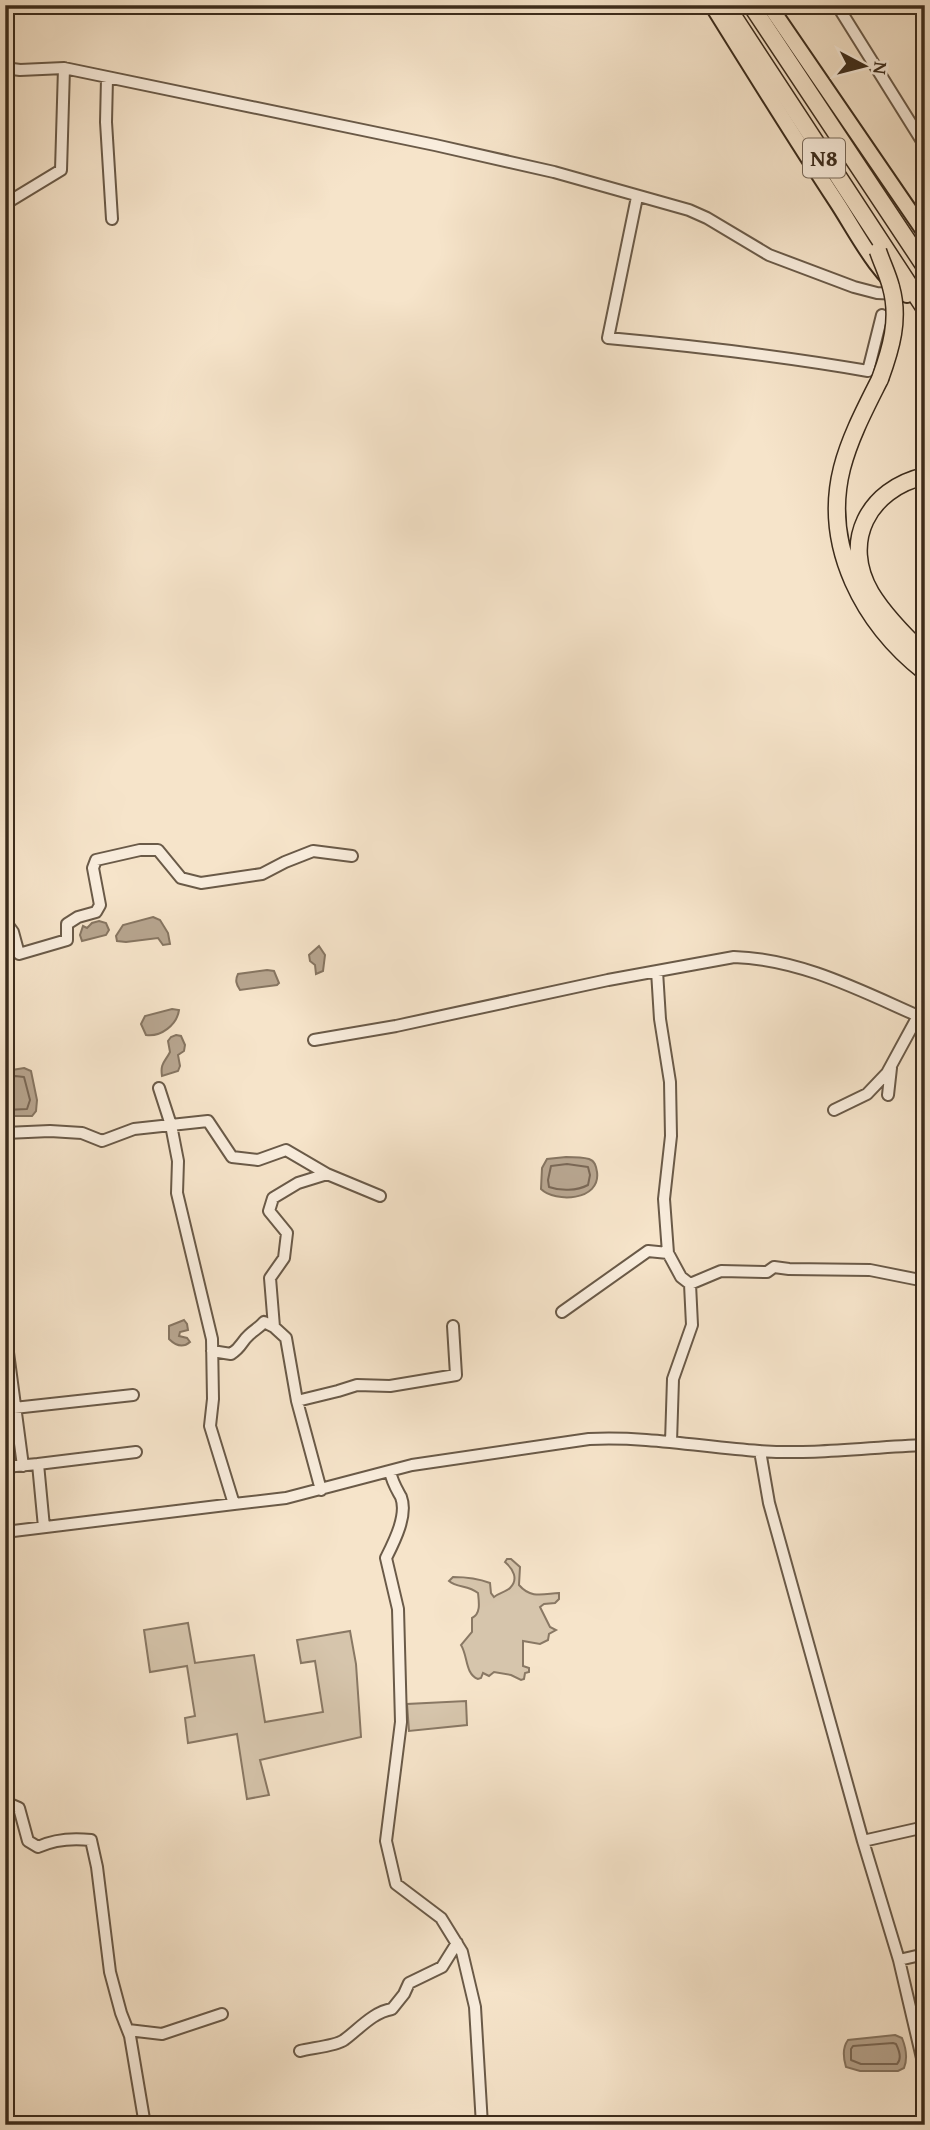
<svg xmlns="http://www.w3.org/2000/svg" width="930" height="2130" viewBox="0 0 930 2130" font-family="'Gentium Book Plus',serif">
<style>
.green{fill:#d6c5ac;stroke:#897864;stroke-width:2}
.water{fill:#b7a58f;stroke:#867561;stroke-width:2}
.lines{fill:none;stroke-linecap:round;stroke-linejoin:round}
.shore{stroke:#7a6856;stroke-width:2}
.minor-casing{stroke:#6a5a48;stroke-width:14}
.major-casing{stroke:#3c2c1c;stroke-width:18}
.highway-casing{stroke:#3c2c1c;stroke-width:19}
.minor{stroke:#f9eddd;stroke-width:10}
.major{stroke:#f6e4ca;stroke-width:14}
.highway{stroke:#f6e4ca;stroke-width:16}
.highway-bridge-casing{stroke:#3c2c1c;stroke-width:19;stroke-linecap:butt}
.highway-bridge{stroke:#f6e4ca;stroke-width:16}
.labels{text-anchor:middle;stroke-width:7;stroke-linejoin:round;paint-order:stroke}
.shield{fill:#f9eddd;stroke:#756656;stroke-width:2}
.shield-label{font-size:23px;font-weight:bold;fill:#3c2c1c}
</style>
<rect width="100%" height="100%" fill="#f6e4ca"/>
<filter id="stains"><feTurbulence type="fractalNoise" baseFrequency=".00286" numOctaves="4"/><feColorMatrix values="0 0 0 0 .2 0 0 0 0 .09 0 0 0 0 .02 0 0 0 .5 -.17"/></filter>
<radialGradient id="worn" r=".72"><stop offset=".6" stop-color="#630" stop-opacity="0"/><stop offset="1" stop-color="#630" stop-opacity=".3"/></radialGradient>
<path class="green" d="M507,1559H511L520,1567L519,1585C531,1599 543,1594 559,1593V1599L555,1603L544,1604L540,1607L550,1627L556,1630L549,1634L548,1640L540,1644L523,1641V1666L529,1668V1672L525,1673L524,1679L521,1680L511,1675L494,1672L489,1676L483,1673L481,1678L478,1679C465,1674 468,1656 461,1645L472,1632V1618C481,1614 479,1602 478,1593C468,1585 457,1588 449,1581L453,1577C466,1577 477,1578 490,1583L491,1593L494,1597C499,1593 506,1592 510,1588C519,1579 513,1569 505,1562Z
M188,1623L195,1663L254,1655L265,1722L323,1712L315,1661L301,1663L297,1640L350,1631L356,1664L361,1737L260,1760L269,1795L247,1799L237,1734L188,1743L185,1718L195,1716L187,1666L150,1672L144,1630Z
M466,1701L467,1725L409,1731L407,1704Z"/>
<path class="water" d="M153,917L160,920L168,933L170,944L163,945L158,938L126,942L117,941L116,936L123,925Z
M99,921L106,923L109,930L106,935L82,941L80,935L83,926L87,928L92,923Z
M319,946L325,955L323,971L316,974L315,965L310,961L309,955Z
M267,970L274,971L279,983L277,985L240,990C236,984 235,980 238,974Z
M172,1009L179,1010C177,1025 161,1037 146,1035L141,1024L145,1016Z
M176,1035L181,1036L185,1045L184,1051L178,1055L180,1066L178,1071L162,1076C160,1063 165,1062 170,1052L168,1041L171,1037Z
M24,1068L31,1071L37,1100L36,1111L32,1116H5V1074L12,1070Z
M566,1157C574,1157 582,1157 589,1159C595,1161 596,1166 597,1172C601,1201 555,1203 541,1189L542,1168L547,1159Z
M184,1320L187,1324L188,1330L180,1332L179,1336L187,1338L190,1342C182,1349 175,1345 169,1339V1326Z
M895,2035L902,2038C906,2048 908,2058 904,2068L898,2071H860L846,2067C843,2057 842,2048 848,2040Z"/>
<g class="lines">
<path class="shore" d="M5,1080L15,1076L24,1077L30,1100L27,1109L5,1110
M567,1164L588,1167L590,1175L588,1185C577,1191 560,1191 549,1187L548,1180L551,1166Z
M893,2043L896,2044C899,2050 902,2059 897,2064H861L851,2060V2049L853,2046Z"/>
<g class="minor-casing">
<path id="minor" d="M837,5L925,146
M5,68L20,70L64,68L435,145L554,172L689,210L707,218L769,255L854,287L877,293L899,294
M107,78L106,122L112,219
M637,197L608,338C695,346 782,356 868,371L882,315
M5,204L61,170L64,68
M5,921L13,932L19,954L67,940V924L78,917L96,912L100,905L93,868L96,860L140,850H158L181,878L201,883L262,874L285,862L313,851L352,856
M657,971L660,1019L670,1082L671,1136L664,1199L668,1253
M314,1040L396,1026L608,980L734,957C802,959 863,992 925,1019
M159,1088L171,1125L178,1161L177,1193L212,1339L213,1399L210,1426L234,1504
M888,1095L891,1068
M834,1110L867,1094L887,1073L918,1016
M5,1133L50,1131L82,1133L102,1141L134,1129L208,1121L232,1157L258,1160L286,1150L327,1174
M562,1312L648,1251L668,1253L681,1277L690,1284
M274,1327L270,1278L284,1258L287,1233L269,1211L273,1198L298,1183L327,1174L380,1196
M7,1345L23,1466
M212,1351L231,1354C242,1347 241,1342 249,1335C254,1330 259,1328 264,1322L274,1327L286,1338L297,1401L321,1490
M297,1401L338,1391L357,1385L390,1386L456,1375L453,1326
M5,1409L133,1395
M671,1442L673,1379L692,1325L690,1284L721,1271L767,1272L774,1267L789,1269L870,1270L925,1281
M760,1451L769,1503L863,1841L899,1960L925,2071
M38,1464L136,1452
M5,1467L38,1464L44,1527
M390,1471C392,1482 396,1488 401,1497C408,1515 394,1542 386,1558L398,1609L401,1722L386,1841L396,1884L441,1918L462,1952L475,2007L482,2125
M5,1532L234,1504L286,1498L412,1465L589,1439C646,1436 703,1447 759,1451C814,1455 870,1447 925,1445
M5,1802L19,1808L28,1841L38,1847C55,1839 73,1838 91,1840L97,1867L110,1972L121,2013L130,2036L145,2125
M863,1841L925,1827
M899,1960L925,1954
M128,2030L162,2034L222,2014
M300,2051C311,2048 336,2046 344,2040C358,2030 373,2012 392,2009L404,1994L409,1983L442,1967L457,1943"/>
</g>
<g class="major-casing">
<path id="major" d="M712,5C753,71 794,137 836,201C857,233 876,273 907,295
M769,5L925,233"/>
</g>
<g class="highway-casing">
<path id="highway" d="M726,5L925,309
M751,5L925,267
M880,379C866,407 850,437 842,468C822,547 864,624 925,672
M925,476C868,489 841,542 871,593C885,616 905,636 925,655"/>
</g>
<use href="#minor" class="minor"/>
<use href="#major" class="major"/>
<use href="#highway" class="highway"/>
<g class="highway-bridge-casing">
<path id="highway-bridge" d="M878,251C882,263 888,275 891,287C900,319 891,349 880,379"/>
</g>
<use href="#highway-bridge" class="highway-bridge"/>
</g>
<g class="labels">
<rect class="shield" x="803" y="138.5" width="42" height="39" rx="5"/>
<g class="shield-label">
<text x="824" y="166">N8</text>
</g>
</g>
<rect width="930" height="2130" fill="none" stroke="#f6e4ca" stroke-width="28"/>
<rect x="7" y="7" width="916" height="2116" fill="none" stroke="#3c2c1c" stroke-width="3.5"/>
<rect x="14" y="14" width="902" height="2102" fill="none" stroke="#3c2c1c" stroke-width="2"/>
<g transform="translate(864 66) rotate(97)" stroke="#f9eddd" stroke-width="5" paint-order="stroke">
<path d="M0-5L12 26L0 18L-12 26Z" fill="#3c2c1c"/>
<text y="-10" font-size="19" font-weight="bold" text-anchor="middle" fill="#3c2c1c">N</text>
</g>
<rect width="100%" height="100%" filter="url(#stains)"/>
<rect width="100%" height="100%" fill="url(#worn)"/>
</svg>
